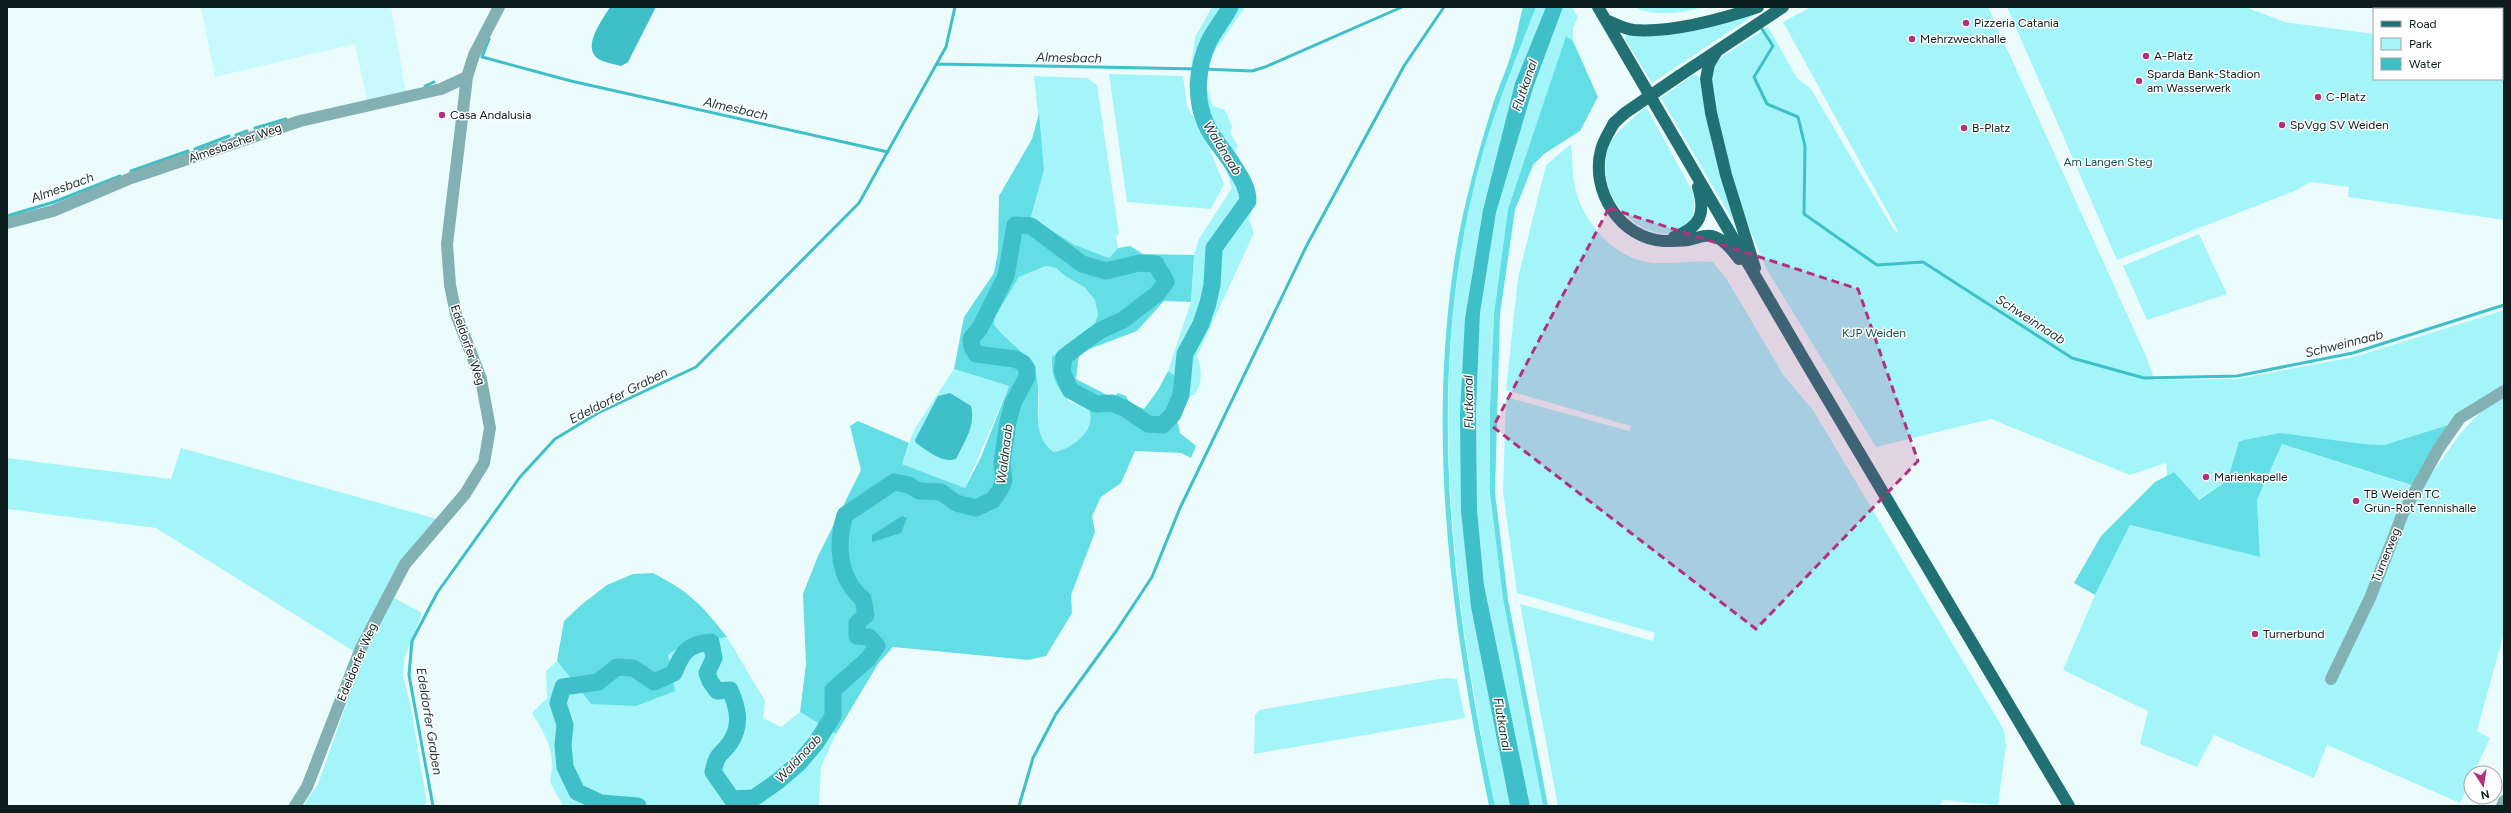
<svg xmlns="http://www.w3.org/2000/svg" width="2511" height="813" viewBox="0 0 2511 813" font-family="Figtree,sans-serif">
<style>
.built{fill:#c8fafd}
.green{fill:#a4f5fa}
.forest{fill:#64dee5;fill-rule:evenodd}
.water{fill:#3fbfc7}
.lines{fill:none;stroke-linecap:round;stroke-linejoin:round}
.stream{stroke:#3fbfc7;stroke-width:3}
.river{stroke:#3fbfc7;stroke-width:17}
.minor{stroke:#82b0b3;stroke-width:12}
.major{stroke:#217074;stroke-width:12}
.major-bridge{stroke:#217074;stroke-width:12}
.marked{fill:#b33179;fill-opacity:0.2;stroke:#b33179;stroke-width:3;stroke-dasharray:8 5;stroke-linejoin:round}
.poi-dot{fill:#b33179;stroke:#fff;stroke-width:1.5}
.labels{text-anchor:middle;stroke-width:3;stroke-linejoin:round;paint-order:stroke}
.poi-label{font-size:12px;fill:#0d1d1d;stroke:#fff;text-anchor:start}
.street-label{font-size:12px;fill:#0d1d1d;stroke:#fff}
.park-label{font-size:12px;fill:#194f52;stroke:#fff}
.water-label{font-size:13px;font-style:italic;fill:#1e3435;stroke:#fff}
</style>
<rect width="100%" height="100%" fill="#ecfcfd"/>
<path class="built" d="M201,7H391L406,93L367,101L355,44L215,77Z
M2402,7H2504V39L2502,38V9H2403Z"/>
<path class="green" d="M1212,7H1245L1210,58L1205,81L1213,106L1225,110L1232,126L1230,133L1238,146L1234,153L1256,197L1249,219L1254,233L1197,356C1202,370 1203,381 1195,395L1186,396L1184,392L1186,383L1168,371L1191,302L1194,255L1199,239L1232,188L1223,158L1200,127L1224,184L1211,209L1127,202L1109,74L1183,76L1187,106L1197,123L1189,85L1195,37Z
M1536,7H1546L1515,83L1483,210L1465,318L1471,607L1510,806H1495C1451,591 1422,364 1484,149C1498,101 1518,54 1536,7Z
M1563,7H1572L1578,17L1573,28V41L1566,37L1508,209L1494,314L1490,408V494L1503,599L1543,806H1530L1484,585L1477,509L1476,410L1480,313L1496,213L1533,88Z
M1635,7H1705C1685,12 1654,18 1635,7Z
M1811,7H1988L2146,356L2155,380L2237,379L2354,357L2504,310V387L2451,424L2384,445L2239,440L2227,481L2198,500L2174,472L2167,476L2166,463L2130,475L1991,419L1876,447L1767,270L1744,215L1724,154L1713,95L1711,77L1714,65L1722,57L1768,27L1797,78L1811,89L1894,230L1899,233L1783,22Z
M2007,7H2245L2285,22L2374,34V79H2502V53H2504V220L2348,197L2349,187L2310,182L2297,190L2117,260Z
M1757,13L1652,83L1625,39L1626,34Z
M1693,75H1697L1699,77L1713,148L1738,229L1661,98Z
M1034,76L1087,78L1097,85L1119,234L1116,236L1118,248L1109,258L1073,244L1031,217L1044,170Z
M1646,107L1693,192C1706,265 1604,233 1606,168C1606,159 1606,149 1611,142C1620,128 1633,118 1646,107Z
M1571,144C1573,161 1572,183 1578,198C1590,230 1619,261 1655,263C1675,264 1693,260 1713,262L1726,278L1784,376L1813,410L2004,730L2006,746L1998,805L1942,800L1941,806H1558L1520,604L1653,641L1655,633L1517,593L1503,492L1506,397L1629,431L1631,426L1506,390L1518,278L1546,165Z
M2199,234L2227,294L2147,320L2123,266Z
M1046,266L1056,268L1065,276L1084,287L1095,300L1098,315L1093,328L1064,348L1067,400L1089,410C1097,431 1071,449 1054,452C1027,435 1044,404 1037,387C1031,375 1024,355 1015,346C1008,338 1000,333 994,324L995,317L1019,277Z
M954,369L1009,386L965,488L902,464L914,430Z
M2504,397V633L2477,731L2490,738L2474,773H2471V780L2460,803L2327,745L2314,778L2214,735L2197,767L2140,744L2148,711L2063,670L2095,595L2130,525L2260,557L2257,500L2282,444L2421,489L2460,434L2482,410Z
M181,448L437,519L391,596L422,613L404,660L403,677L410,702L427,803L423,806H303L318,784L363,657L156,528L7,509V458L171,479Z
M727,637L765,701L763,718L781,727L800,712L836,734L821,767L819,806H563L550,782C556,751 547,738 532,713L547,698L546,671L557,661L591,704L681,646Z
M1445,678L1457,679L1465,718L1254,754L1255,715L1259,710Z"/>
<path class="forest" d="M1523,7H1536C1518,54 1498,101 1484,149C1422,363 1449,592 1495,806H1489C1452,625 1427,447 1454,263C1462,210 1477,156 1493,104C1499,86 1507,69 1512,51C1517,36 1519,21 1523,7Z
M1566,36L1573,41L1598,97L1580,131L1544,154L1533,165L1515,210L1500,314L1495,493L1508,599L1548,806H1543L1503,599L1490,494V408L1494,314L1508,209Z
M1039,113L1044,170L1031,217L1073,244L1109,258L1118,248L1130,246L1143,254L1194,255L1191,302L1164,301L1137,331L1079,353L1076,379L1113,398L1118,393L1126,396L1129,402L1144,409L1158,390L1168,371L1186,383L1177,418L1180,433L1196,446L1191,458L1181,453L1135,451L1121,483L1101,497L1092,516L1095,532L1071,595L1072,613L1046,656L1028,660L893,647L878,664L836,734L800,712L806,664L803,594L818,556L861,470L850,426L858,421L909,443L902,464L965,488L981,457L1009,386L954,369L964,317L994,273L998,252L999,196L1032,139ZM1046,266L1056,268L1065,276L1084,287L1095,300L1098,315L1093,328L1052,357C1051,387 1063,398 1089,410C1097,431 1071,449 1054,452C1028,435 1043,400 1036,375C1030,353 1006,342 994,324L995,317L1019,277Z
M2451,424L2414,486L2282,444L2257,500L2260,557L2130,525L2095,595L2074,583L2101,536L2155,482L2174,472L2199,500L2227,481L2239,441L2280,433L2363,444L2384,445Z
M653,573C691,593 701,604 727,637L681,646L668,655L675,691L636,706L591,704L557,661L564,621L581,605L607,585L633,574Z"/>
<path class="water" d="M610,7H656L628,62L621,66C614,64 602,62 597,58C582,46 603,19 610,7Z
M1546,7H1563L1533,88L1496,213L1480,313L1476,410L1477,509L1484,585L1530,806H1510L1471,607L1461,511L1460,414L1465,318L1483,210L1515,83Z
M950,393L971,406C976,426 964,442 956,459C942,464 927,450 916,443L915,440L938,396Z
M902,516L907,518L901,533L872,542V535Z"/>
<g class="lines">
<path class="stream" d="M2391,7L2395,9
M1760,26L1773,46L1754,77L1767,104L1798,117L1805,146L1804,214L1877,265L1923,262L2072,358L2144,378L2237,376L2353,353L2504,305
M489,39L482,57L571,81L888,152
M2502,44H2504
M937,64L1200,69
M1203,69L1252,71L1265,67L1402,7
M425,86L434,82
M255,128L286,119
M236,135L247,131
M195,149L229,136
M131,171L188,151
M7,216L54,202L120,176
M433,806L409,675L412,641L437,593L520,477L555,439L598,413L696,367L859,203L946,47L955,7
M1019,806L1033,758L1056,714L1117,630L1152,577L1180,508L1307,245L1404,66L1444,7"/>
<path class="river" d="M638,806L601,803L577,792L565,767L563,745L565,725L558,703L563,687L598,682L617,667L633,668L654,682L674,673C682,652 688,644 711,642L714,658L707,673L710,681L717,691L730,690C738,708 742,725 730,743C719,758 718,751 713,772L732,799L754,798L778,781L799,763L816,743L833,716V690L868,659L877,646L869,637L857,636V623L866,615L863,599C838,579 836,543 845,515L894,482L909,485L919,491L941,492L956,503L976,508L993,500L1000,490L1004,480L1002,463L1008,422L1013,403L1027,377V369L1023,363L1015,359L976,354L972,347L971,339L980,328L1006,276L1015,225L1031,226L1082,264L1106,271L1139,263L1156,264L1166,282L1157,294L1123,320L1099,331L1064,357L1062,371L1070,390L1096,404L1112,403L1126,409L1148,424L1163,425L1173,414L1181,395L1185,354L1201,324L1208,303L1212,285L1214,248L1248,201C1248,187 1240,176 1233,165C1225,151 1212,139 1206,124C1194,98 1197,67 1209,41C1215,29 1224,19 1230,7"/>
<path class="minor" d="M7,223L53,211L131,178L300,121L441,89L467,77
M2331,679L2370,598L2403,513L2439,448L2460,418L2504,391
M295,806L307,787L361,648L405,564L465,494L484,463L490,428L481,379L456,314L450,285L447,244L467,77L474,55L499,7
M2502,806L2504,801"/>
<path class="major" d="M1598,7L1805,361L2069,806
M1606,20C1615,24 1624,29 1634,30C1673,33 1722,19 1758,7
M1717,51L1709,64L1706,79L1711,113L1726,175L1755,268
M1679,76L1783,7
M1614,123C1609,132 1603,141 1601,150C1590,191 1621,239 1664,241C1672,241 1681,241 1688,240C1696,239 1704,234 1712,236C1724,239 1732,250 1739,259
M1674,237C1701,227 1706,213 1698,187"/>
<path class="major-bridge" d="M1614,123L1625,113L1679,76"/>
</g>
<path class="marked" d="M1609,208L1858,289L1918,461L1756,629L1493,427Z"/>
<g class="poi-dot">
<circle cx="1966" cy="23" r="4"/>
<circle cx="1912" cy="39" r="4"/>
<circle cx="2146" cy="56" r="4"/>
<circle cx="2139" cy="81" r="4"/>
<circle cx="2318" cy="97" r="4"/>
<circle cx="442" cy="115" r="4"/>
<circle cx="2282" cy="125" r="4"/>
<circle cx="1964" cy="128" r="4"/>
<circle cx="2206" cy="477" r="4"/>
<circle cx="2356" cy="501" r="4"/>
<circle cx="2255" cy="634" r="4"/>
</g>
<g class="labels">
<g class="poi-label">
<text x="1974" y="27">Pizzeria Catania</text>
<text x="1920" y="43">Mehrzweckhalle</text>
<text x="2154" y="60">A-Platz</text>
<text x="2147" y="78">Sparda Bank-Stadion<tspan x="2147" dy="14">am Wasserwerk</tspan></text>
<text x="2326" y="101">C-Platz</text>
<text x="450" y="119">Casa Andalusia</text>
<text x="2290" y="129">SpVgg SV Weiden</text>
<text x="1972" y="132">B-Platz</text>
<text x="2214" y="481">Marienkapelle</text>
<text x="2364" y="498">TB Weiden TC<tspan x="2364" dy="14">Grün-Rot Tennishalle</tspan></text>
<text x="2263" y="638">Turnerbund</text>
</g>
<g class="street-label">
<text transform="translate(235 143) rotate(-19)" y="4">Almesbacher Weg</text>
<text transform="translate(468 345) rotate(71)" y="4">Edeldorfer Weg</text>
<text transform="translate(2386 555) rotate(-68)" y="4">Turnerweg</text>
<text transform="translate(357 662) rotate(-67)" y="4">Edeldorfer Weg</text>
</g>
<g class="park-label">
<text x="2108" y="166">Am Langen Steg</text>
<text x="1874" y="337">KJP Weiden</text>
</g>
<g class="water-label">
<text transform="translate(1069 57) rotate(1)" y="5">Almesbach</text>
<text transform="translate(1524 85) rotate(-71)" y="5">Flutkanal</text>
<text transform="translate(736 108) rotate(13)" y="5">Almesbach</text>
<text transform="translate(1223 148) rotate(58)" y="5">Waldnaab</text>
<text transform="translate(62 187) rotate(-20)" y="5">Almesbach</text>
<text transform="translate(2031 319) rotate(33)" y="5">Schweinnaab</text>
<text transform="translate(2344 343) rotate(-14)" y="5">Schweinnaab</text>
<text transform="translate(618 395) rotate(-27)" y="5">Edeldorfer Graben</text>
<text transform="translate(1468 402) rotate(-91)" y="5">Flutkanal</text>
<text transform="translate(1004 454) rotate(-83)" y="5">Waldnaab</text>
<text transform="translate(430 721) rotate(81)" y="5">Edeldorfer Graben</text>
<text transform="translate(1503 724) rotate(80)" y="5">Flutkanal</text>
<text transform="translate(798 758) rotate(-47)" y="5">Waldnaab</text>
</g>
</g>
<rect width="2511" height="813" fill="none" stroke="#0d1d1d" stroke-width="16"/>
<rect x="2373" y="8" width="130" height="72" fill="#ffffff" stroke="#9ea5a5"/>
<rect x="2381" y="21" width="20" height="6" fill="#217074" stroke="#9ea5a5"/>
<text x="2409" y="28" font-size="12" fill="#0d1d1d">Road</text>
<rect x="2381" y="38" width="20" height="12" fill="#a4f5fa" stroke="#9ea5a5"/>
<text x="2409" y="48" font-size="12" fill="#0d1d1d">Park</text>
<rect x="2381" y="58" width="20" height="12" fill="#3fbfc7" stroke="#9ea5a5"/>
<text x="2409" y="68" font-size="12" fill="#0d1d1d">Water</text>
<g transform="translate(2483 785) rotate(168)"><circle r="19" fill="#ffffff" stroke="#9ea5a5"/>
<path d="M0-3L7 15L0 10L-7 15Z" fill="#b33179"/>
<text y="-6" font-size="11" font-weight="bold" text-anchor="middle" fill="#0d1d1d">N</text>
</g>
</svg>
